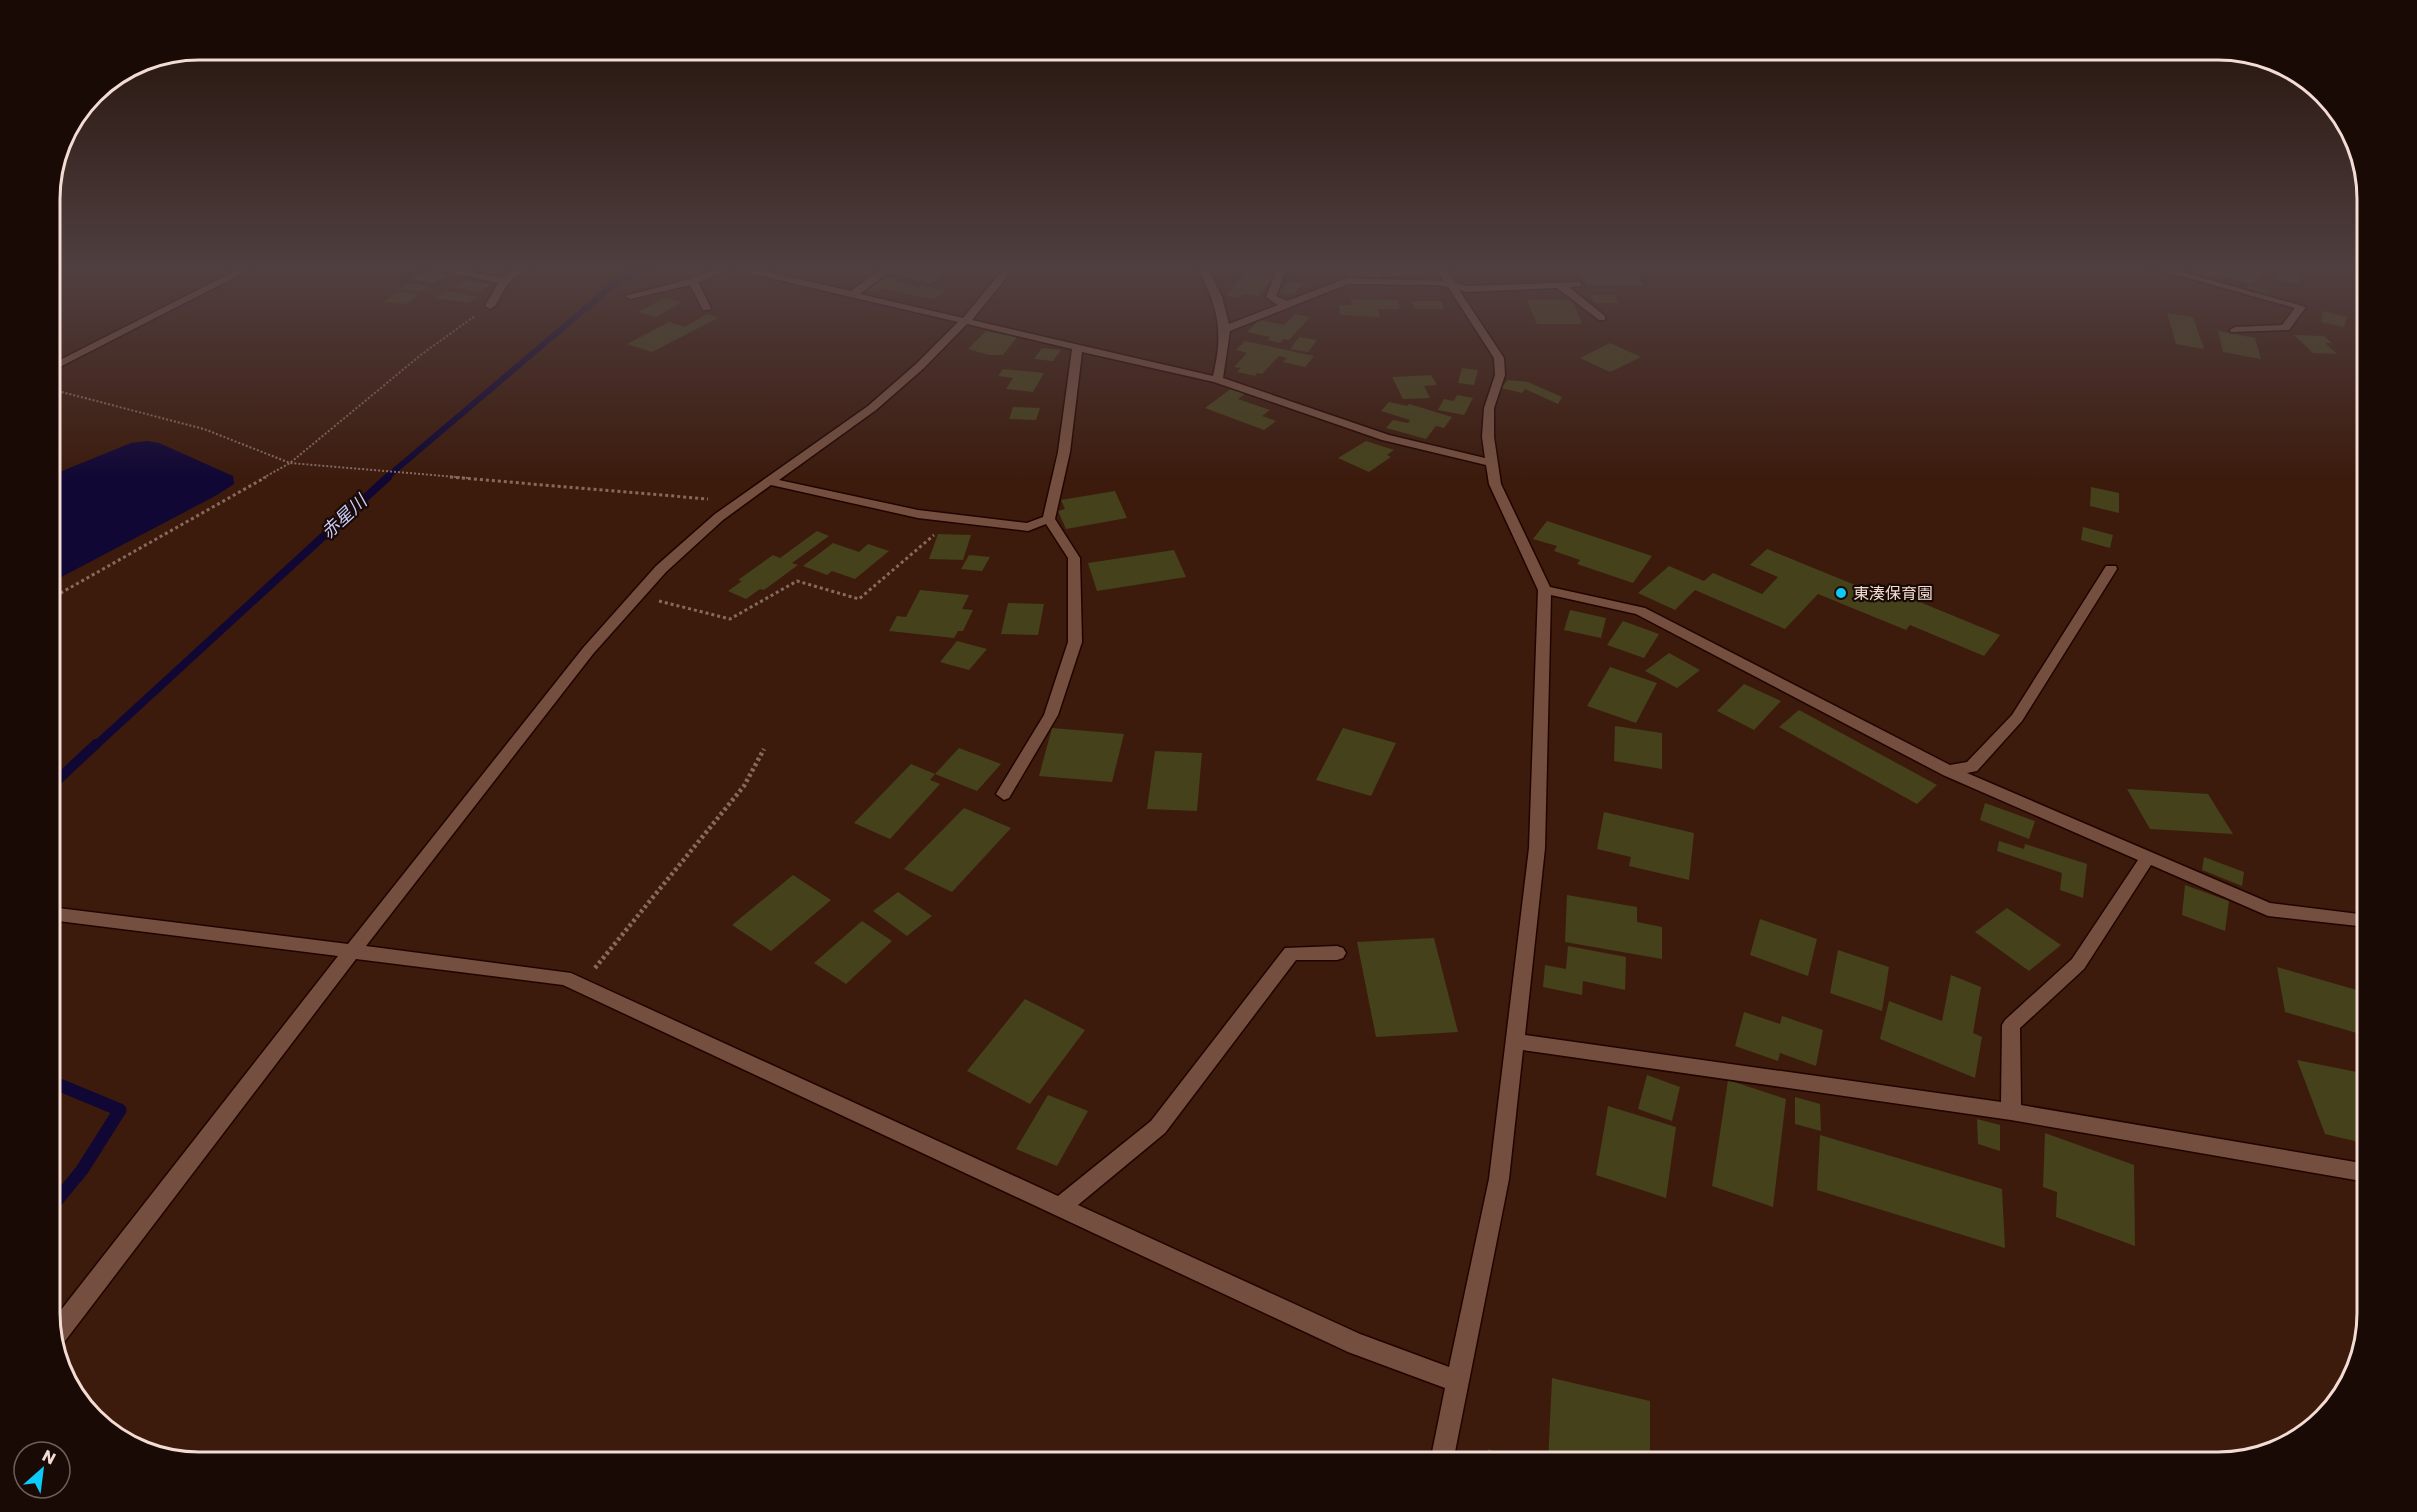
<svg xmlns="http://www.w3.org/2000/svg" width="2417" height="1512" viewBox="0 0 2417 1512" font-family="Poppins,'Noto Sans JP',sans-serif">
<style>
.water{fill:#100735}
.lines{fill:none;stroke-linecap:round;stroke-linejoin:round}
.stream-far3{stroke:#100735;stroke-width:6}
.stream-far2{stroke:#100735;stroke-width:8}
.stream-far1{stroke:#100735;stroke-width:10}
.stream{stroke:#100735;stroke-width:13}
.building{fill:#45411b}
.minor-casing{stroke:#210400;stroke-width:3}
.path-far2{stroke:#876a5e;stroke-width:2;stroke-dasharray:2 2;stroke-linecap:butt}
.path-far1{stroke:#876a5e;stroke-width:3;stroke-dasharray:3 3;stroke-linecap:butt}
.path{stroke:#876a5e;stroke-width:4.5;stroke-dasharray:3 3;stroke-linecap:butt}
.minor{fill:#744f3f;fill-rule:evenodd}
.poi-dot{fill:#0ccafa;stroke:#190a05;stroke-width:2}
.labels{text-anchor:middle;stroke-width:4.5;stroke-linejoin:round;paint-order:stroke}
.poi-label{font-size:16px;fill:#f3dcd3;stroke:#190a05;text-anchor:start}
.water-label{font-size:18px;font-style:italic;fill:#caccfd;stroke:#190a05}
.rim{fill:none;stroke:#f3dcd3;stroke-width:3}
</style>
<rect width="100%" height="100%" fill="#3c1b0d"/>
<path class="water" d="M147,441L159,443L233,476L234,484L217,495L50,583V476L131,443Z"/>
<g class="lines">
<path class="stream-far3" d="M386,478L619,280L652,266"/>
<path class="stream-far2" d="M95,746L388,477"/>
<path class="stream-far1" d="M50,787L96,744
M50,1084H52"/>
<path class="stream" d="M50,1084L62,1086L120,1110L82,1170L50,1209"/>
</g>
<path class="building" d="M905,266H918L946,273L930,284L892,274Z
M1314,266H1342L1344,272L1316,273Z
M1376,266L1382,278L1350,275L1346,268Z
M1387,266H1421L1425,274L1392,276Z
M2206,266H2269L2252,284L2214,274L2210,277L2198,274Z
M1578,267H1634L1644,286L1587,285Z
M2282,269L2302,274L2297,284L2276,279Z
M1245,271L1274,276L1258,296L1244,294L1240,298L1226,296Z
M425,272L447,275L434,283L411,279Z
M889,277L899,279L895,281L918,287L922,285L946,291L933,299L882,289L876,293L866,290Z
M468,280L491,285L478,292L455,287Z
M1291,281L1304,284L1292,295L1279,292Z
M409,283L431,286L421,292L399,289Z
M2248,285L2269,290L2266,296L2245,291Z
M447,291L479,297L468,303L435,298Z
M397,292L420,294L406,304L383,302Z
M1590,295H1615L1619,303H1594Z
M664,298L682,302L656,317L638,312Z
M1351,299L1398,300L1400,309H1378L1380,317L1340,315L1339,305H1352Z
M1527,300H1572L1582,324H1537Z
M1412,301H1442L1444,309H1414Z
M2323,311L2347,317L2344,327L2321,322Z
M2167,313L2193,317L2204,349L2176,344Z
M707,314L718,318L652,352L627,344L669,322L685,327Z
M1295,314L1310,317L1289,340L1283,339L1280,343L1268,340L1270,337L1247,332L1259,320L1284,325Z
M986,331L1017,337L1003,355H989L968,349Z
M2218,331L2255,338L2261,359L2223,352Z
M2294,335L2324,336L2332,343H2325L2337,354L2313,353Z
M1299,337L1317,340L1308,352L1290,349Z
M1245,341L1314,356L1305,367L1283,362L1287,358L1279,356L1262,374L1257,373L1255,376L1237,372L1241,368L1234,367L1247,353L1236,350Z
M1610,343L1641,357L1610,372L1580,358Z
M1042,348L1061,350L1053,361L1034,359Z
M1462,368L1478,370L1474,385L1458,383Z
M1003,369L1044,373L1033,392L1006,389L1013,378L998,376Z
M1431,375L1437,385L1424,386L1430,398L1403,399L1392,377Z
M1508,380L1528,382L1562,397L1558,404L1525,389L1522,393L1501,388Z
M1232,388L1246,393L1238,399L1270,410L1262,416L1276,421L1264,430L1205,408Z
M1457,395L1473,398L1464,415L1438,410L1444,399L1454,401Z
M1389,402L1407,406L1409,404L1452,417L1444,428L1436,426L1426,439L1386,428L1393,420L1408,423L1410,420L1381,411Z
M1013,407L1040,408L1036,420L1009,419Z
M1366,441L1394,450L1387,455L1391,457L1369,472L1338,458Z
M2091,487L2119,493V513L2090,506Z
M1115,491L1127,518L1066,529L1058,511L1065,509L1061,500Z
M1547,521L1652,556L1633,583L1577,564L1580,560L1554,551L1557,546L1533,539Z
M2083,527L2113,535L2110,548L2081,540Z
M817,531L829,536L792,563L798,565L764,590L760,589L746,599L728,591L742,581L738,580L773,555L780,558Z
M938,534L971,535L963,560L929,559Z
M833,543L859,552L868,544L889,551L855,579L832,571L827,575L803,566Z
M1767,549L1887,598L1893,591L2000,635L1984,656L1910,625L1906,630L1818,594L1785,629L1695,590L1675,610L1638,593L1669,566L1704,581L1713,573L1762,594L1778,577L1750,565Z
M1174,550L1186,577L1097,591L1088,563Z
M969,555L990,557L982,571L961,569Z
M920,590L969,595L962,609L973,610L963,631H958L954,638L889,631L897,616L906,617Z
M1008,603L1044,604L1038,635L1001,634Z
M1570,610L1606,618L1601,638L1564,630Z
M1623,621L1659,634L1644,658L1607,645Z
M957,641L987,649L969,670L940,662Z
M1669,653L1700,670L1677,688L1645,671Z
M1610,667L1657,683L1636,723L1587,706Z
M1744,684L1781,701L1754,730L1717,711Z
M1799,710L1937,785L1917,804L1779,727Z
M1615,726L1662,733V769L1614,761Z
M1052,728L1124,734L1112,782L1039,776Z
M1343,728L1396,743L1371,796L1316,780Z
M959,748L1001,764L977,791L935,774L930,780L940,784L890,839L854,823L911,764L935,774Z
M1155,751L1202,753L1197,811L1147,809Z
M2127,789L2208,794L2233,834L2150,829Z
M1985,803L2035,821L2029,839L1980,820Z
M964,808L1011,828L952,892L904,869Z
M1604,812L1694,833L1689,880L1629,866L1631,857L1597,849Z
M1999,841L2024,849L2025,844L2087,864L2083,898L2060,890L2062,873L1997,851Z
M2204,857L2244,872L2242,886L2202,870Z
M793,875L831,900L771,951L732,925Z
M2185,885L2229,901L2225,931L2182,915Z
M898,892L932,916L907,936L873,911Z
M1567,895L1637,907V922L1662,927V959L1565,942Z
M2007,908L2061,945L2029,971L1975,932Z
M1760,919L1817,939L1808,976L1750,955Z
M862,921L892,941L846,984L814,963Z
M1434,938L1458,1032L1376,1037L1357,942Z
M1568,946L1626,957L1625,990L1583,981L1582,995L1543,987L1545,965L1566,969Z
M1838,950L1889,967L1882,1011L1830,993Z
M2277,967L2367,993V1036L2285,1012Z
M1951,975L1981,987L1973,1033L1982,1037L1975,1078L1880,1039L1889,1001L1942,1021Z
M1025,999L1085,1030L1030,1104L967,1071Z
M1744,1012L1780,1024L1782,1016L1823,1030L1816,1066L1780,1053L1778,1061L1735,1046Z
M2297,1060L2367,1074V1144L2325,1134Z
M1647,1075L1680,1087L1672,1121L1638,1109Z
M1728,1080L1786,1099L1773,1207L1712,1186Z
M1048,1095L1088,1111L1057,1166L1016,1149Z
M1795,1097L1820,1104L1821,1131L1795,1124Z
M1608,1106L1676,1127L1666,1198L1596,1175Z
M1977,1119L2000,1125V1151L1978,1144Z
M2045,1133L2134,1165L2135,1246L2056,1217L2057,1192L2043,1187Z
M1820,1135L2002,1189L2005,1248L1817,1190Z
M1552,1378L1650,1401V1462H1548Z
M1488,1449L1520,1462H1485Z"/>
<g class="lines">
<g class="minor-casing">
<path id="minor" d="M245,266H257L50,372V365Z
M419,266H440L502,278L519,266H530L508,283L495,306L490,309L485,306L498,283Z
M722,266H742L851,291L885,266H896L860,294L963,318L1006,266H1016L972,320L1213,376C1224,330 1218,308 1197,266H1207L1222,297L1229,324L1278,305L1266,297L1278,266H1288L1276,296L1287,301L1347,278L1444,281L1434,266H1444L1455,283L1467,286L1581,282V286L1569,287L1605,316V320H1599L1557,288L1467,292L1459,290L1504,358L1505,375L1494,408V437L1501,484L1550,587L1645,608L1950,765L1967,762L2012,715L2106,566H2116L2117,569L2022,721L1977,771L1967,773L2270,903L2367,915V927L2268,916L2151,865L2084,969L2020,1028L2021,1105L2367,1164V1182L2011,1120L1523,1050L1509,1179L1453,1462H1430L1445,1388L1348,1352L563,985L356,959L62,1345L57,1347L50,1324L338,956L50,920V907L348,944L583,648L656,566L715,514L868,406L916,364L958,322L731,269L698,282L711,308L709,310H703L690,285L630,299L625,296L690,279ZM1348,284L1438,285L1448,287L1494,358L1495,375L1484,408L1482,437L1485,458L1389,435L1223,378L1230,331ZM967,324L1072,349L1058,452L1043,517L1027,523L918,510L779,480L876,410L924,368ZM1082,352L1214,382L1382,440L1486,465L1489,484L1538,590L1529,848L1489,1179L1449,1367L1360,1334L1078,1205L1165,1133L1296,960H1337L1343,958L1346,953L1343,948L1337,946L1285,948L1151,1121L1058,1196L571,973L366,946L593,654L666,572L723,520L771,485L918,518L1028,531L1046,524L1068,558V642L1044,715L996,794L1004,800L1009,798L1058,715L1082,642L1080,558L1055,519L1070,452ZM1551,595L1636,614L1943,775L2138,860L2072,959L2005,1020L2002,1025L2001,1102L1525,1035L1545,848Z
M2145,266H2161L2306,307L2289,330L2231,332L2230,330L2235,327L2282,325L2295,308Z"/>
</g>
<path class="path-far2" d="M50,389L204,429L290,463L468,478
M263,478L290,463L422,354L475,316"/>
<path class="path-far1" d="M450,477L708,499
M50,599L266,477
M659,601L730,619L797,581L859,599L934,535"/>
<path class="path" d="M595,968L744,786L764,749"/>
<use href="#minor" class="minor"/>
</g>
<linearGradient id="sky" x2="0" y2="1"><stop stop-color="#210f07"/><stop offset="0.56" stop-color="#503f40"/><stop offset="1" stop-color="#503f40" stop-opacity="0"/></linearGradient>
<rect width="2417" height="478" fill="url(#sky)"/>
<circle class="poi-dot" cx="1841" cy="593" r="6"/>
<g class="labels">
<g class="poi-label">
<text x="1853" y="599">東湊保育園</text>
</g>
<g class="water-label">
<text transform="translate(344 517) rotate(-43)" y="6">赤星川</text>
</g>
</g>
<path d="M0 0H2417V1512H0ZM199 60H2218A139 139 0 0 1 2357 199V1313A139 139 0 0 1 2218 1452H199A139 139 0 0 1 60 1313V199A139 139 0 0 1 199 60Z" fill="#190a05" fill-rule="evenodd"/>
<path class="rim" d="M199 60H2218A139 139 0 0 1 2357 199V1313A139 139 0 0 1 2218 1452H199A139 139 0 0 1 60 1313V199A139 139 0 0 1 199 60Z"/>
<g transform="translate(42 1470) rotate(28)"><circle r="28" fill="#190a05" stroke="#705e57" stroke-width="1.5"/>
<path d="M0-4.5L10 22L0 15L-10 22Z" fill="#0ccafa"/>
<text y="-9" font-size="16" font-weight="bold" text-anchor="middle" fill="#f3dcd3">N</text>
</g>
</svg>
